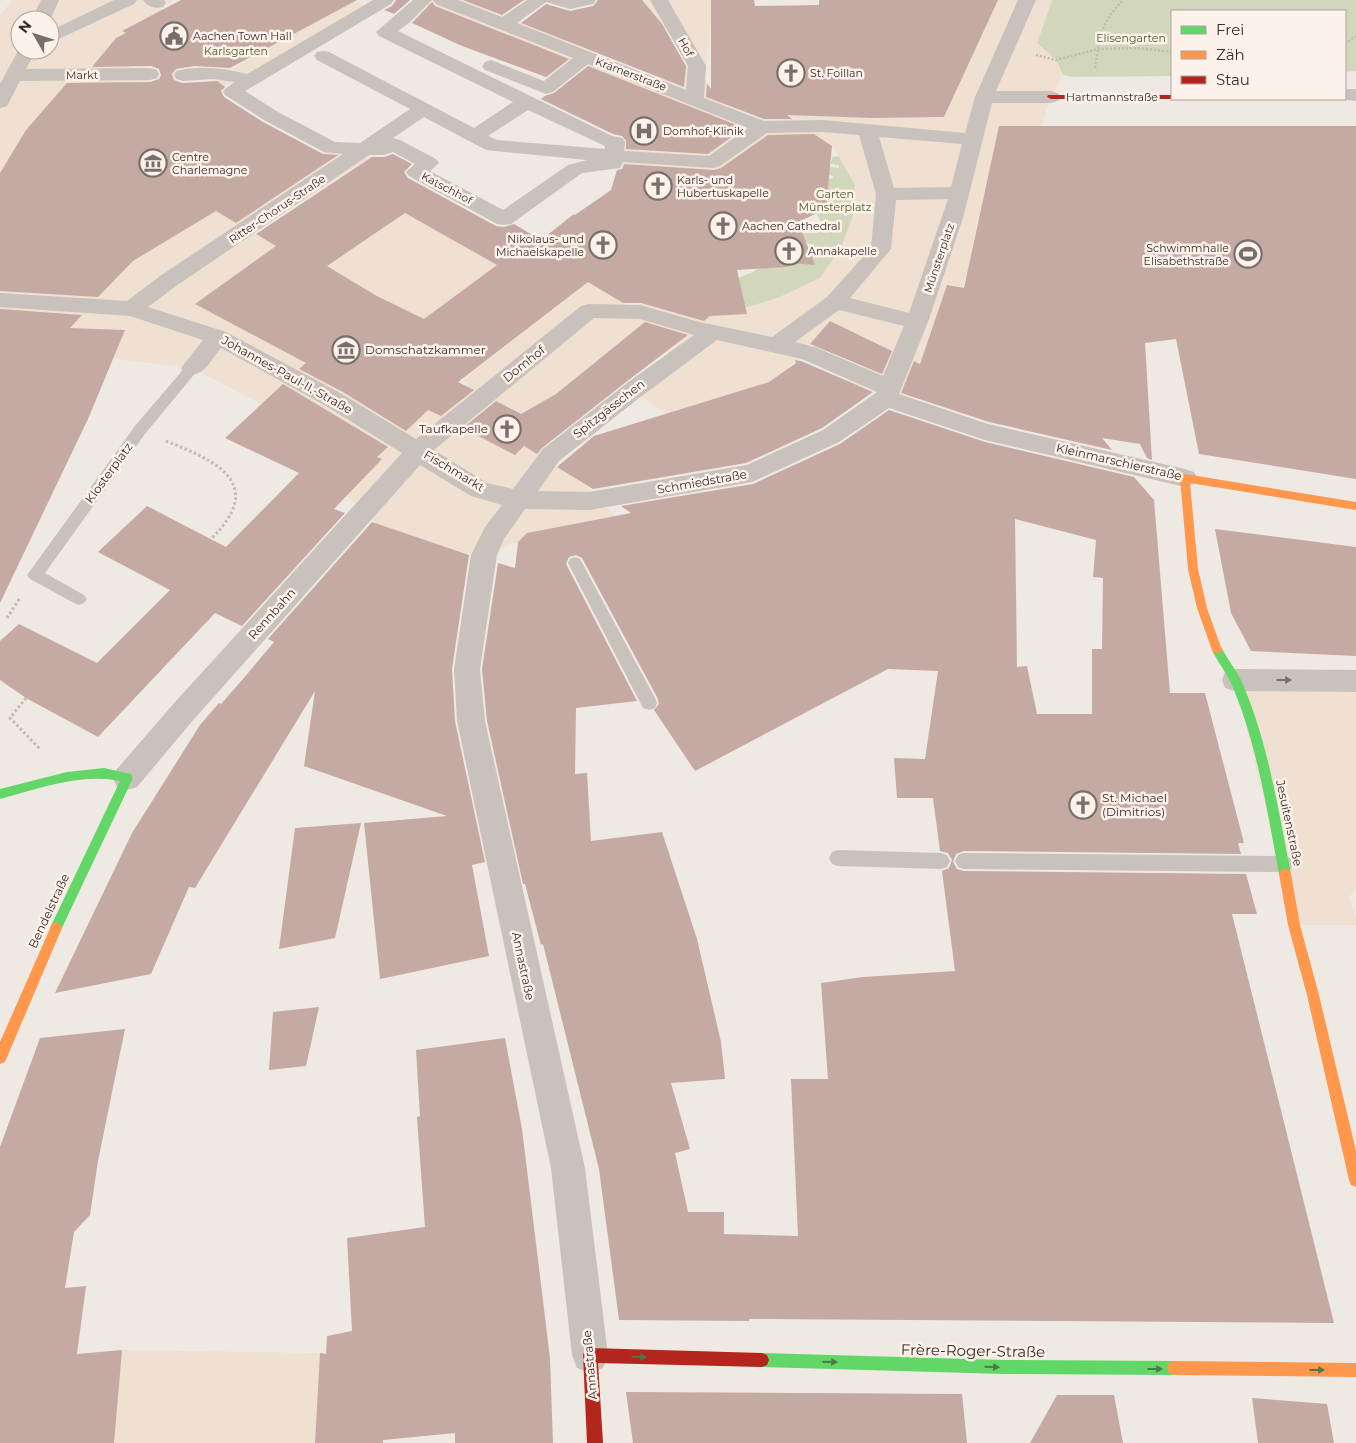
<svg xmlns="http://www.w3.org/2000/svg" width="1356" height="1443" viewBox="0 0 1356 1443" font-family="Montserrat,sans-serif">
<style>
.green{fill:#d2d6bb}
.plaza{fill:#efe0d1;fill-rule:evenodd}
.building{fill:#c5aaa3;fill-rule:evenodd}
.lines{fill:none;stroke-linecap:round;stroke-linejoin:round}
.path-far1{stroke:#c2b9b3;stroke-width:2.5;stroke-dasharray:2 2;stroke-linecap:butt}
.path{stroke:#c2b9b3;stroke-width:3;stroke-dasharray:2.5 2.5;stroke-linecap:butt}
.lane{fill:#c9c1bb;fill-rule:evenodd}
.street{fill:#c9c1bb;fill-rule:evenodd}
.fast{fill:#63d668;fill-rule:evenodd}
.slow{fill:#ff974d;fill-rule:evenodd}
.jam{fill:#b3261e;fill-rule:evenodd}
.oneway{fill:#7a706a}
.oneway2{fill:#4c7945}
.labels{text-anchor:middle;stroke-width:5;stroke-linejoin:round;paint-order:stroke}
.far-poi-label{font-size:11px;fill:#3a2d28;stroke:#fcf2ea;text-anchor:start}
.far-park-label{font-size:11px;fill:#4c5c29;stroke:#fcf2ea}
.far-street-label{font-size:11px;fill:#3a2d28;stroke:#fcf2ea}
.poi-label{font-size:12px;fill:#3a2d28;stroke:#fcf2ea;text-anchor:start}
.street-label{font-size:12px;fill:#3a2d28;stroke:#fcf2ea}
.near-street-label{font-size:15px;fill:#3a2d28;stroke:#fcf2ea}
</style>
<rect width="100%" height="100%" fill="#efe9e3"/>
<path class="green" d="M1052,0H1356V71L1345,72V11H1172V76L1072,77L1063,75L1056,60L1037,43Z
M839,156L855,185L853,216L841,248L820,278L778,298L745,308L732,280L753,272L772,258L780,263L781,267L804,259L808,248L812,245L797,237L803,236V233H818L816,230L820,224H825V221H820L817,214L820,213L818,211L824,176L831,179L834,177L827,173L831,167L839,168V165L831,164L832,157Z"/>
<path class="plaza" d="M12,0H175L168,4L161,1L154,5L165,11L123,31L126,33L115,39L104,52L126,66L150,74V80L146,87L68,82L32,123L0,173V16ZM20,20H50V50H20Z
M350,0L365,5L241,78L224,86L210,78L183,75L195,54L190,69L227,72Z
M423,0H464L664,81L687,65L672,38L642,0H711V24L705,77L709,88L729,107L753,117L762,107L872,118L945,117L964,70L998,0H1052L1037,43L1056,60L1063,75L1051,97L1041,126H1005L998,130L980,218H978L974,238L976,239L972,262L962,288L947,286L914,381L918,386L889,388L851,385L847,377L808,359L796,360L785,371L768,383L670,416L639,395L665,355L686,337L646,325L640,326L556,394L521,414L515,455L534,438L549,449L552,463L580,481L601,499L615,516L527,533L518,542L484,555L462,553L377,524L347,496L382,459L261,404L192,368L113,359L125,330L0,326V287L102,293L133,261L275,176H286L331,148L384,149L253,233L277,245L195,304L416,421L428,410L435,413L469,385L463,379L470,374L596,276L610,291L611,296L628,306L645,303L649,305L659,297L699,317L737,314L745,308L778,298L820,278L841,248L853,216L855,185L837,153L830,145L796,135L777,136L713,181L665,166L613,164L624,141L641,142L725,123L724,120L582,65L561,82L536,74L542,73L484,28L421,3ZM830,321L881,345L861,372L809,346Z
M405,209L461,245L464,242L481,257L485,254L503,265L494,271H489L482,280L477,279L470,289L466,288L459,298L453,297L447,306L442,305L422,325L386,300L383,299L380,302L363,288L359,290L320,268L330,260L335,261L343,251L348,252L356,243L361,244L368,234L373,235Z
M1235,680L1356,681V889L1349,897L1356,918V925H1294Z
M122,1350L320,1353L315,1443H108L117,1399Z"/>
<path class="building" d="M181,0H357L230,68L194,66L176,69L172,74L174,80L182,83L217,81L225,87L221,91L224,97L263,122L323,154L338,155L236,223L216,211L133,261L98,297L0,291V173L26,130L67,83L150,82L159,79L161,75L159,69L151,66L92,67L116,38L126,33L122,31Z
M396,0H410L394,14L384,10L392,6Z
M463,0H524L502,15Z
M598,0H642L662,24L686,66L684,87L521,23L546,4L570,11L593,6Z
M711,0H754L755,6L819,5V0H998L944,117L872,118L787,115L792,119H764L706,97L707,84L711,89Z
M432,2L435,6L569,59L546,77L462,46L412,23Z
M588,66L744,128L708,154L626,149V141L622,136L613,134L541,99L545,96L554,93Z
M999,126H1356V479L1199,454L1176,339L1145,343L1152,460L1147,458L1140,444L1102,438L1112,450L989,422L901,393L914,361L920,364L947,285L964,288Z
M814,134L832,146L826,209L798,222L815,265L791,263L786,267L737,270L747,314L710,316L704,321L641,303H623L588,282L458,382L474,390L441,416L428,410L406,431L343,392L299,369L306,363L195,304L276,246L256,234L372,157H384L393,154L412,164L404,172L408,178L496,226L504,227L514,224L541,240L574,214L575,215L611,190L617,170L622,169L624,164L714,170L721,168L768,135ZM405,213L497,265L424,319L375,295L327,266Z
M0,309L82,315L70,328L125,330L88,419L0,603Z
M830,321L892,351L882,374L810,344Z
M645,322L688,335L626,382L542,448L537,454L524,446L515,455L463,428L496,401L521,414L556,394Z
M795,360L801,361L873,392L822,428L746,463L593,489L557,467L594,436L769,382L796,363Z
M283,384L388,447L377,457L382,459L334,509L345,513L242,626L215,613L98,737L26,698L0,680V641L19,624L97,663L170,590L98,552L147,506L226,547L299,473L225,438Z
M889,410L985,442L1134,477L1154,500L1170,693H1205L1244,843H1238L1241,854L964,851L956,854L953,862L957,869L964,871L1246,874L1257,914H1232L1334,1323L749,1319V1321L619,1320L599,1169L543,944L541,945L525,884H523L487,721L482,669L498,563L515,568L518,542L527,533L631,513L621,506L753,484L840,444ZM1015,519L1096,540L1093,577L1103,578L1102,649H1092V714H1037L1027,666L1017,667ZM576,555L582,558L657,697L659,704L654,710L695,771L888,669L938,671L925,759L894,758L897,798H933L940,851L948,853L952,860L949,868L942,871L955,971L863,977L821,983L828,1079H791L798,1236L724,1234V1212H688L675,1153L690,1149L671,1083L725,1079L721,1042L697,939L662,832L591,841L587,773L575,774L576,708L637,701L566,564L569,557Z
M372,522L469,555L452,669L455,721L485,862L472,865L489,956L380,979L364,823L447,816L304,766L315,691L195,888L189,887L151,974L55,993L132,833L200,725L219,703L221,704L243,679L274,642L268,639Z
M1215,529L1356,547V656L1251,651L1231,613Z
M361,823L335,938L279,949L295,828Z
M319,1007L306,1066L269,1070L273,1012Z
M125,1029L98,1161L90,1215L74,1232L65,1288L86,1286L77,1354L122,1350L114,1443H0V1147L40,1038Z
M505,1038L522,1129L550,1358L553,1443H455V1433L383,1440V1443H315L320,1353L326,1354L327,1336L352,1331L347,1238L425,1227L417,1117L420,1116L416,1050Z
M626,1392L962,1394L967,1443H633Z
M1057,1395H1114L1123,1443H1030Z
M1252,1398L1327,1404L1334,1443H1258Z"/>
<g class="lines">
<path class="path-far1" d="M1345,44L1356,36
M1036,55L1056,60L1098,49L1138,48L1172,52
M1095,68C1101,34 1099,26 1123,0"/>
<path class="path" d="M166,441C217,461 267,484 211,539
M7,618L20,598
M26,698L10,718L40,749"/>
<path class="lane" d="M192,363L197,365L199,368L197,371L145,434L45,573L84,595L87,599L84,603L79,605L74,603L30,579L27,575L30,571L135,426L187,365Z
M575,557L580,559L655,698L657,703L655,708L649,710L643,708L568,563L570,559Z
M838,850L941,853L947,855L950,861L947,867L941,869L838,866L832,864L829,858L832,852Z
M964,853L1284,856L1290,858L1293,864L1290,870L1284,872L964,869L958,867L955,861L958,855Z"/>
<path class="street" d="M41,0H59L50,20H32Z
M114,0H137L134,4L50,43V31Z
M143,0H164L166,3L163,7C155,9 148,7 143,0Z
M373,0H394L391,4L245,91L278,112L335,142L360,143L410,109L317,60L314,56L317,52L323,51L329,52L474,128L513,102L379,36L376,32L413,0H432L410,22L398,31L612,136L622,138L625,142L624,151L709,156L748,128L588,64L553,92L546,94L485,70L482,66L485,62L491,60L544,81L573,58L436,4L433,0H458L502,17L527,0H596L593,4L570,9L546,2L517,23L686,90L688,66L650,0H668L706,66L704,98L764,121L823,120L965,133L975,97L1018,0H1036L996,91H1051L1058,93L1060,97L1058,101L1051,103H992L963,218L928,322L899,394L988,424L1185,469L1194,472L1197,478L1194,484L1185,487L985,440L889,408L839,442L752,482L589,510L525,509L504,539L497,555L480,669L485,721L585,1168L608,1355L603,1368L590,1373L577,1368L572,1355L551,1168L457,721L454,669L471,555L485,527L502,505L471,496L420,465L195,718L137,787L127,790L117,787L113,778L117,769L175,702L402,453L326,406L221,348C210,361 203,379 184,374L181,368L203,340L130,316L0,307V293L127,301L160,276L343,154L324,152L264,120L225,95L223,91L234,82L214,79L183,81L176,79L174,75L176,71C200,65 224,68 247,74ZM528,110L605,146V149L497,140L488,136ZM424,117L486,150L587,160L568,165L503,210L430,171L439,163L436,159L400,140L393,138ZM823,132L859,135L876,194L871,248L827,297L772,337L699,322L640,305L589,304L581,306L416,439L342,394L226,332L148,307L176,286L369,155H384L393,152L415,164L406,172L409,176L497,224L504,225L511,224L582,173L620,168L623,162L713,168L720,166L767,133ZM879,137L962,144L951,187L894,188ZM948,199L909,313L850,298L891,249L896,200ZM839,310L904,326L883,376L815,347L795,342ZM594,318L640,319L694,335L627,383L543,449L513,489L487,483L434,450ZM717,340L802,359L877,392L823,430L747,465L589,492L538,491L559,461L643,395Z
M20,47V50H36L26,69L150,68L157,70L159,74L157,78L150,80L20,81L7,106L0,108V84Z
M1345,89H1356V101L1338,99H1345Z
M1235,669L1356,670V692L1235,691L1225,688L1222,680L1225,672Z"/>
<path class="fast" d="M1217,646L1221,647C1227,658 1235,669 1241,680C1268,741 1278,809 1291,874L1289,878L1285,880L1281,878L1279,874C1267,810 1257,743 1231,683C1226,672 1217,661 1212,650L1213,647Z
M104,768L131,774L133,778L60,932L56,934L52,932L50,928L120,781C80,773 38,789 0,799V789L67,772Z
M762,1353L1004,1360L1174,1361L1179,1363L1181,1368L1179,1373L1174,1375L1004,1374L762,1367L757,1365L755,1360L757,1355Z"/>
<path class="slow" d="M1185,474L1356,502V510L1190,483L1198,569L1207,608L1222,650L1221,653H1213L1212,650L1197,608L1188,569L1180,478Z
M1285,868L1289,870L1291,874L1300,925L1319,995L1356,1151V1187L1351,1185L1349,1180L1307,995L1288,925L1279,874L1281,870Z
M56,922L60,924L62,928L5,1062L0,1064V1042L52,924Z
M1174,1361L1356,1363V1377L1174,1375L1169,1373L1167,1368L1169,1363Z"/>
<path class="jam" d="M1048,95H1172V99H1174H1051L1047,97Z
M590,1348L762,1353L767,1355L769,1360L767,1365L762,1367L598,1363L603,1443H587L583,1355L585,1350Z"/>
</g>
<defs><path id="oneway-solid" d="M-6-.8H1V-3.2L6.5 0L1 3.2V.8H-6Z" transform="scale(1.25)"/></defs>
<use class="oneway" href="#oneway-solid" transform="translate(1284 680)"/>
<g class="oneway2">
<use href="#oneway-solid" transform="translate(639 1357) rotate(2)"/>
<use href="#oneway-solid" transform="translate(830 1362) rotate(2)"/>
<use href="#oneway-solid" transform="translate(992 1367) rotate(2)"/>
<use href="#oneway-solid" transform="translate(1155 1369)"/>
<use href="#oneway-solid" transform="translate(1317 1370)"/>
</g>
<defs>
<g id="civic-ring" transform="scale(1.4375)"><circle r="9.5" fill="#fcf2ea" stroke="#796f69" stroke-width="1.5"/><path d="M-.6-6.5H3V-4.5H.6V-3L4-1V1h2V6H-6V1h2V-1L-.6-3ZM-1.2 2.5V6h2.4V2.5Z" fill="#796f69"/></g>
<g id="church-ring" transform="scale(1.4375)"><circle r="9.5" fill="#fcf2ea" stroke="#796f69" stroke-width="1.5"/><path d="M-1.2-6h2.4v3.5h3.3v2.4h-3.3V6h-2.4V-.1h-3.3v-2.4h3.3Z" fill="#796f69"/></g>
<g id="hospital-ring" transform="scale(1.4375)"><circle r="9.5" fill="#fcf2ea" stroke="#796f69" stroke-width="1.5"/><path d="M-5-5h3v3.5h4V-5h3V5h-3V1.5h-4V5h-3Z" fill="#796f69"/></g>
<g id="museum-ring" transform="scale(1.4375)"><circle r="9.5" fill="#fcf2ea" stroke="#796f69" stroke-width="1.5"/><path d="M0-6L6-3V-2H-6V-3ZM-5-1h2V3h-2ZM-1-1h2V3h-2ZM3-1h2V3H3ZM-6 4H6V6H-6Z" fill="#796f69"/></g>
<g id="stadium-ring" transform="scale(1.4375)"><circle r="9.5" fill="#fcf2ea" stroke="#796f69" stroke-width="1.5"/><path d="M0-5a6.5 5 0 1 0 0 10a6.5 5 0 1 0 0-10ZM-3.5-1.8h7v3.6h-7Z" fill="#796f69"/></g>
</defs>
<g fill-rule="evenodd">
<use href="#civic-ring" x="174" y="36"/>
<use href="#church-ring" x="791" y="73"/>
<use href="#hospital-ring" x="644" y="131"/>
<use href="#museum-ring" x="153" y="163"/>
<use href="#church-ring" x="658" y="186"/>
<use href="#church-ring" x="723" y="226"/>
<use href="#church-ring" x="603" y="245"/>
<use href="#church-ring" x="789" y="251"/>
<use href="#stadium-ring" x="1248" y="254"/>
<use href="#museum-ring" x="346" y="350"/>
<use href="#church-ring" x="507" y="429"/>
<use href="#church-ring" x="1083" y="805"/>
</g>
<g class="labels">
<g class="far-poi-label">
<text x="193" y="40">Aachen Town Hall</text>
<text x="810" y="77">St. Foillan</text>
<text x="663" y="135">Domhof-Klinik</text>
<text x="172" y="161">Centre<tspan x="172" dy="13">Charlemagne</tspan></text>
<text x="677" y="184">Karls- und<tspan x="677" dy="13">Hubertuskapelle</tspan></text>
<text x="742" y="230">Aachen Cathedral</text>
<text x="584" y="243" text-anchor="end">Nikolaus- und<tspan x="584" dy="13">Michaelskapelle</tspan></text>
<text x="1229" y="252" text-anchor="end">Schwimmhalle<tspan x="1229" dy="13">Elisabethstraße</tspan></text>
<text x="808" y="255">Annakapelle</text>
</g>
<g class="far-park-label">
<text x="1131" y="42">Elisengarten</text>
<text x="236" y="55">Karlsgarten</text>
<text x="835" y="198">Garten<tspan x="835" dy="13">Münsterplatz</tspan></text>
</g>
<g class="far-street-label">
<text transform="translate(686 47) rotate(60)" y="4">Hof</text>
<text transform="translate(631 74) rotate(21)" y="4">Krämerstraße</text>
<text transform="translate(82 75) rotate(-1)" y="4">Markt</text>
<text x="1112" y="101">Hartmannstraße</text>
<text transform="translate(447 188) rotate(28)" y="4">Katschhof</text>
<text transform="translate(277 209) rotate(-34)" y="4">Ritter-Chorus-Straße</text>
<text transform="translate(939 258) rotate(-71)" y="4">Münsterplatz</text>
</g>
<g class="poi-label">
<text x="365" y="354">Domschatzkammer</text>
<text x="488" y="433" text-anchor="end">Taufkapelle</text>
<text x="1102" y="802">St. Michael<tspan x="1102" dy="14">(Dimitrios)</tspan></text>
</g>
<g class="street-label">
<text transform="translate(524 364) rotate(-39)" y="4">Domhof</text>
<text transform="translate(287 375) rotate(29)" y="4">Johannes-Paul-II.-Straße</text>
<text transform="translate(609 409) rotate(-38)" y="4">Spitzgässchen</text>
<text transform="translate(1119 462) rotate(13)" y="4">Kleinmarschierstraße</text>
<text transform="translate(454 471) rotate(31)" y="4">Fischmarkt</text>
<text transform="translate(109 473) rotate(-54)" y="4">Klosterplatz</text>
<text transform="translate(702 482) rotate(-10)" y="4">Schmiedstraße</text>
<text transform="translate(272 614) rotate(-48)" y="4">Rennbahn</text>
<text transform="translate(1289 823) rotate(78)" y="4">Jesuitenstraße</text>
<text transform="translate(49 911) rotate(-65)" y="4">Bendelstraße</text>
<text transform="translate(523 966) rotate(78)" y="4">Annastraße</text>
<text transform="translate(590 1365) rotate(-95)" y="4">Annastraße</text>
</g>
<g class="near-street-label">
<text transform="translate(973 1351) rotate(1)" y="5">Frère-Roger-Straße</text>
</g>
</g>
<rect x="1171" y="10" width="175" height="90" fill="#fcf2ea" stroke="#aea39c"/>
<rect x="1181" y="26" width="25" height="8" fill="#63d668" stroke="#aea39c"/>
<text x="1216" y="35" font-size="15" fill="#3a2d28">Frei</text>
<rect x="1181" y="51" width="25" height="8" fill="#ff974d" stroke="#aea39c"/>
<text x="1216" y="60" font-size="15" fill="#3a2d28">Zäh</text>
<rect x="1181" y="76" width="25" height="8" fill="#b3261e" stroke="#aea39c"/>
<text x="1216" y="85" font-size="15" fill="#3a2d28">Stau</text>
<g transform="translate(35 35) rotate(309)"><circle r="24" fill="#fcf2ea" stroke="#aea39c"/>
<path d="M0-4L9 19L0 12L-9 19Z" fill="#796f69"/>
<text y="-8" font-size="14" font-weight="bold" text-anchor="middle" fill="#3a2d28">N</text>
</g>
</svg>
